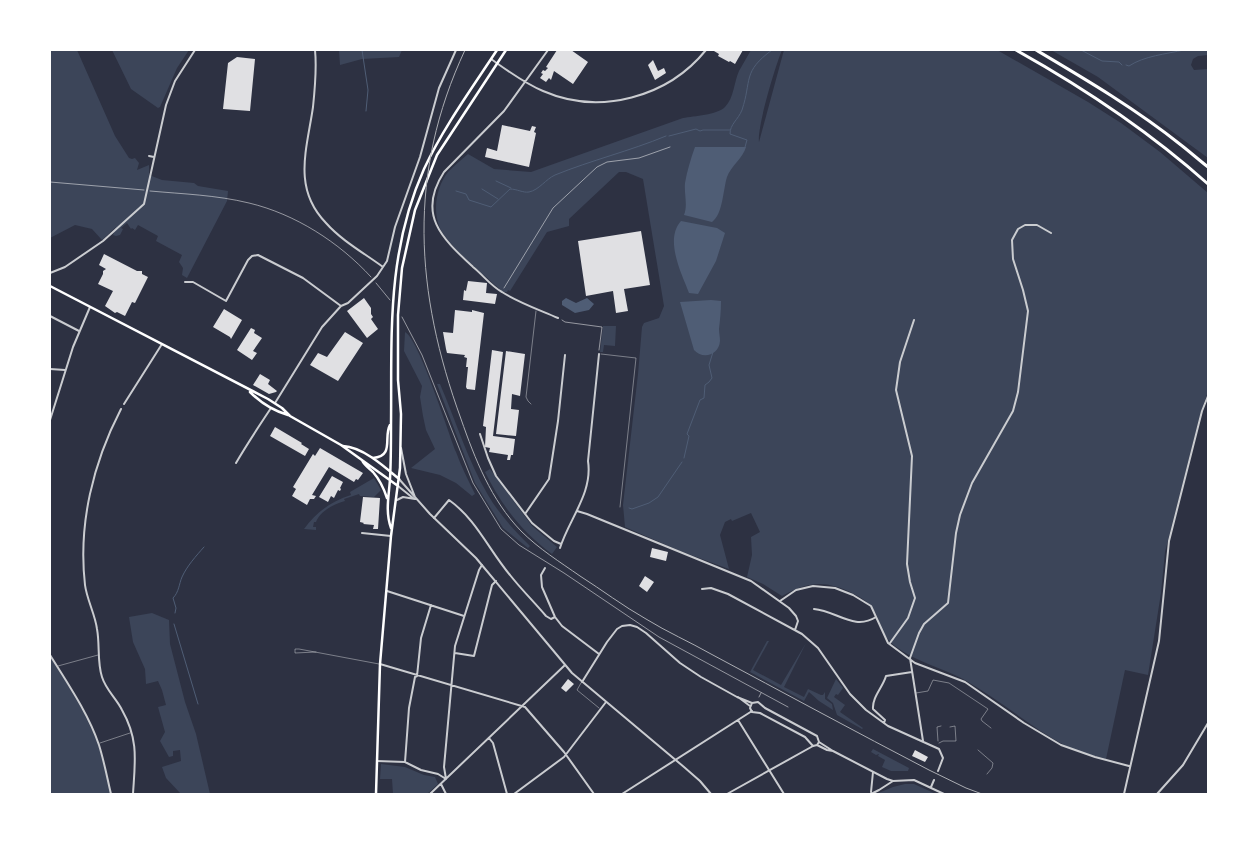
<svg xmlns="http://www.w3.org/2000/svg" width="1258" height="844" viewBox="0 0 1258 844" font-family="Spectral,serif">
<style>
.green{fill:#3c4559}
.water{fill:#4f5d75}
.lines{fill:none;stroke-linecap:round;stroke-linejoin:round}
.stream{stroke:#4f5d75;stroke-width:1}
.building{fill:#e0e0e3}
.path{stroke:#fff;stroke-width:0.5}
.service{stroke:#caccd0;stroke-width:0.5}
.minor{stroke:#caccd0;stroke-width:2}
.tertiary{stroke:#caccd0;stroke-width:2}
.primary{stroke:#fff;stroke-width:2.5}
.motorway{stroke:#fff;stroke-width:3}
.rail{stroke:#abadb3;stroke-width:1}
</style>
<rect width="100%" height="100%" fill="#2d3142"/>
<path class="green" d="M50,50H77L115,136L129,158L132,159L135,158L139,163L137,170L149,165V175L162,180L194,183L198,186L228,191L227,201L187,278L182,275L183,268L179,262L182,255L156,241L158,236L138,225L135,230L132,228L131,229L127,223L121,228L123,229L120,235L116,236L113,235L116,227L102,240L92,229L75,225L50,238Z
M112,50H189L177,68L160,107L158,108L131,89Z
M339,50H402L399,57L362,59L340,65Z
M751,50H782C775,67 757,127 759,142L784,50H997L1088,102L1121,123L1160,152L1208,193V392L1201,411L1165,552L1161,593L1148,675L1125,670L1106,759C1093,755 1078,752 1066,746C1030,727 999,699 963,679C940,667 916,662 895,646C874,631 886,609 854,594C826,580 809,581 782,596L763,584L747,577L752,555L751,537L760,532L751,513L732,521L731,519L725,522L720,535L729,569L680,551L625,527L623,505L638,374L642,327L644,323L659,318L664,306L643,179L626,172H619L569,219V226L547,232L510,291L508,290L507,292H503C485,276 458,254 444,235C431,217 435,188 448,172C454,166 461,160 468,154L494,169L531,172L683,118C694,116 717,115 725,107C734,98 734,82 739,71C743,64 747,57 751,50Z
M1051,50H1208V55L1198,56L1193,59L1191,65L1194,70L1208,69V158L1098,77Z
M603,326H616L615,346L604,345L603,352H600Z
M405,332C419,339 448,432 456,452C461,466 468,480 475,494L472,496L456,483L440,475L411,468L435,449L426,430L423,416L420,397L422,386L404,351Z
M437,384H440C456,421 468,461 488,495C499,514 514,530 530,546L528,548L503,528L475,483Z
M490,469L532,526L557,547L552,554C521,531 502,506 485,472Z
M374,478L381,490L374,497L360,496L359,494L344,499L345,501C334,504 320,511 316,522H314L313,527H316V530L304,529C316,512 332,501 351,495L350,492Z
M152,613L169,620L170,644L185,702L196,734L210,794H181L166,778L162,767L181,761L180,750L173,751V756L169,757L160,741L165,732L158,707L166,705L162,690L158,681L146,684L145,669L133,642L129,617Z
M793,634L806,643L784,687L804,697L808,689L821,695H823L825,692V699L832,704L833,710L819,701L809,692L804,701L750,672L767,641H769L753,670L781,685L806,643Z
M50,655L83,711L98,743L111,794H50Z
M836,679L843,688L838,695L836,694L834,697L845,705L840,712L863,728L862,729L837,715L833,703L827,698Z
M873,749L909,768L908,771H891L882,767L885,760L878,756L879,754L876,755L871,752Z
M381,764L405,767L424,775L435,777L438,784L427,794H393L392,779H380Z
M905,784H914L936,794H876L893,787Z"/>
<path class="water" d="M695,147H746C743,158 731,166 727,177C723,190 723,214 712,222L684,215C688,205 684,194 685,183C687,171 691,158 695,147Z
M681,221L717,228L725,233L716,261L698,294L689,293C682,274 664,240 681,221Z
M566,298L576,303L587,298L594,304L589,310L575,313L562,305V301Z
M711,300L721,301C721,311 720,320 719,329C719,333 720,337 720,341C719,355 703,360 694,350L680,302Z"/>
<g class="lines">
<path class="stream" d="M362,50L368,90L366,111
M1081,50L1102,61L1119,62L1122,65
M1126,65L1129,66C1144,56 1166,54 1184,50
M669,136L696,129L700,131L703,130H730
M745,147L747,140L730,134C730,124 738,120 742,110C752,80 742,72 772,50
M496,181L511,188
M482,189L498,199
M456,191L466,194L469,200L491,207L510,189C517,189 523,193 529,192C539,190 546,179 555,175C592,160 630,151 666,136
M684,458L689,436L687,434L700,400L704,398L705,385L709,382L712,378L709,365L713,352
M629,508L632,509L649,503L658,497L682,462
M175,613L176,608L173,598C179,592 179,584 182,577C187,566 196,556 204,547
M174,624L198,704"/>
</g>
<path class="building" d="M557,50H571L588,62L573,84L554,71L551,80L549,78L546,82L540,78L543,74L541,73L543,70L545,71L548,68L546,67Z
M715,50H743L735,64L730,61L729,62L718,56L719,54L714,51Z
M237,57L255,59L250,111L223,109L228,63Z
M653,60L658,71L664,68L666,73L655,80L648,65Z
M502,125L530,131L532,126L536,127L534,132L536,133L529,167L485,157L487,148L497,151Z
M641,231L650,285L624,289L628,311L616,313L613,291L586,296L578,241Z
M104,254L137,271H142V274L148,277L135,303L132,302L125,316L117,312L115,313L105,306L113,291L98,284L103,274V271L106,269L99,265Z
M468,281L487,283L486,293L497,294L495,304L463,300L464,290L466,291Z
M364,298L371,308V314L373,317L371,319L378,329L367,338L347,311Z
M224,309L242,320L231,339L230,337L213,327Z
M455,310L472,312V310L484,313L475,390L467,389L466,387L468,367H466L467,358L464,357L465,355L447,353L446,349L443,332L453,333Z
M251,328L255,330L254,333L262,338L253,351L257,353L252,360L237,350Z
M345,332L363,343L338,381L310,365L318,353L327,357Z
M492,350L503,352L493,436L515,439L513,455H511L510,460H507L508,455L489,452L490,448L485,447L486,427L483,426Z
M506,351L525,354L520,396L512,394L511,409L519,410L516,436L496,434Z
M260,374L270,380L268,384L277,391L276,392L269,394L253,385Z
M275,427L302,443L301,444L309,449L305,456L270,436Z
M320,448L363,473L358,480L356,479L354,482L329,467L312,495L316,496L314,499H310L307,505L292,496L296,489L293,487L313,454L315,456Z
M332,476L343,482L340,488L341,489L340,491L338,490L334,498L331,496L328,502L319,497Z
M363,497L380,498L378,529H373L374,525L363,524L364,523L360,522Z
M652,548L668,552L666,561L650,557Z
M645,576L654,582L647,592L639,586Z
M568,679L574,684L566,692L561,688Z
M915,750L928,757L925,762L912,756Z"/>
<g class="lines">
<path class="path" d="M50,182L144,190
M150,191C183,194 216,195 249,203C295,214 339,242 371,277
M376,283L390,300
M504,288L553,208L597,167L607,162L639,158L670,147
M402,317L422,355L473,483L501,529L519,545L564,573L659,637L788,707
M562,320L565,322L602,327L599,350
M759,697L761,693"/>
<path class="service" d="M601,354L636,358L620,507
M531,404L528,401L526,397L536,311
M316,652L295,653V649H299L379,664
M58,666L98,655
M581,683L577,690L599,708
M916,693L928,691L933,680L949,683L988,709L981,719L982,721L991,728
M938,741L937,727L941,726
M100,743L130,733
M939,743L943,741H956L955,726L950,727
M978,750L993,763L992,768L987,774"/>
<path class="minor" d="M315,50C317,69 315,88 313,107C307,149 292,188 326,223C342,241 364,253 383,267
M548,50L504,111L444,172C416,215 443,239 473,267C483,275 491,286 502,292C519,303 540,310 558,318
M491,59C508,71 524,83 543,91C600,116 668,97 706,50
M149,156L154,157
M50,273L65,267L103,241L144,204L166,105L175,81L195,50
M185,282H193L226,301L248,260L252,256L258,255L303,278L341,306
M50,316L79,331
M50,369L65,370
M275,403L322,327L341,306L348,303L377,276L387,261L395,227L420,157L439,88L456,50
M124,404L162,344
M121,409C93,463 78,524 85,585C87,600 95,614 97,629C100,645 97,662 102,677C106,690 116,698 122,710C139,740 135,761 133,794
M50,420L73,347L90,307
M480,434L488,458L496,476L532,523L554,541L561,544
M236,463C247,444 259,426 271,408
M577,511L587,514L751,581L789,608L796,616L798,621L795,630
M525,514L549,479L558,421L565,355
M434,518L449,500C476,519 489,550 510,575C521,589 534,602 546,616L551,619L555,617
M362,533L391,536
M560,548C569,519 593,493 588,461L599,354
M545,568L541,575L542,587L555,617L562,626L599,654
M702,589L711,588L728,594L802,634L818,648L850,694L866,710L888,726L939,749L943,758L938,771
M387,591L464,616
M780,601L796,590L813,586L835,588L853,595L871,606L888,643L915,663L965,682L1024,723L1061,745L1095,757L1129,766
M814,609C837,611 854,631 876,617
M890,643L908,618L915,598L910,582L907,564L912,456L896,390L900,362L914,320
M455,653L474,656L492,585L496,581
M50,655C68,684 88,713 99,745C104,761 107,777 111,794
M380,664L525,707L564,752L594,794
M738,720L784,794
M884,723L885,720L873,709C872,697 883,687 886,676L912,672
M489,738L493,743L507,794
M923,741L910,658L919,633L924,624L948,603L956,533L960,515L972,483L1013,411L1018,392L1028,311L1023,290L1013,259L1012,240L1018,229L1025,225H1037L1051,233
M377,761L405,762L421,770L438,774L446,779
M405,762L409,708L415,677L417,676L421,638L431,605
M446,779L444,767L455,646L479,570L482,565
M441,784L446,794
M931,787L934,780
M871,792L873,772
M430,794L565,665
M514,794L564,757L606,702
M622,794L752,711
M727,794L813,746
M871,794L879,790L893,781
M1124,794L1159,641L1169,541L1202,411L1208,396
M1157,794L1183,765L1208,723"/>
<path class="tertiary" d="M401,448L406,474L415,497
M399,479L430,514L476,558L572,673L684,767L700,781L711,794
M398,486L413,498
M397,500L403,497L415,499
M582,682L607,642L617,629L622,626L630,625L637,627L646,633L680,663L701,677L737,697L752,703L758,702L765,708L817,736L819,742L833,751
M738,697L750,706
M752,703L750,708L752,712L760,713L805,737L813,746L817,745L819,742
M817,745L827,750L833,751L887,779L893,781L914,780L944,794"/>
<path class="primary" d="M50,286L268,399L282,408L290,416L341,445L398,486
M250,392C260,402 274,411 288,415
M343,446C363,447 385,467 399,479
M373,458C395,456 383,437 390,425
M362,460C364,465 369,468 373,472C380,480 384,489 387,498
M391,528C385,512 389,495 390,479C391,461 391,444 391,426C392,336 386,254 424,169C443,128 472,88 497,50
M376,794L380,664L391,536L400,468L401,414L398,380V315L402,268L415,210L437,155L506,50"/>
<path class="motorway" d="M1016,50C1084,88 1150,132 1208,184
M1036,50C1085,79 1136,109 1181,145C1190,152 1199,160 1208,167"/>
<path class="rail" d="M465,50C407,174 415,292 461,419C475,459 491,500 521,531C539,549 560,562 580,576C602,590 623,606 646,619C667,632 690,642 711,654C784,693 856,732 929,770L966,788L982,794"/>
</g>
<rect width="1258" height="844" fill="none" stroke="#ffffff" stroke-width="102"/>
</svg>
